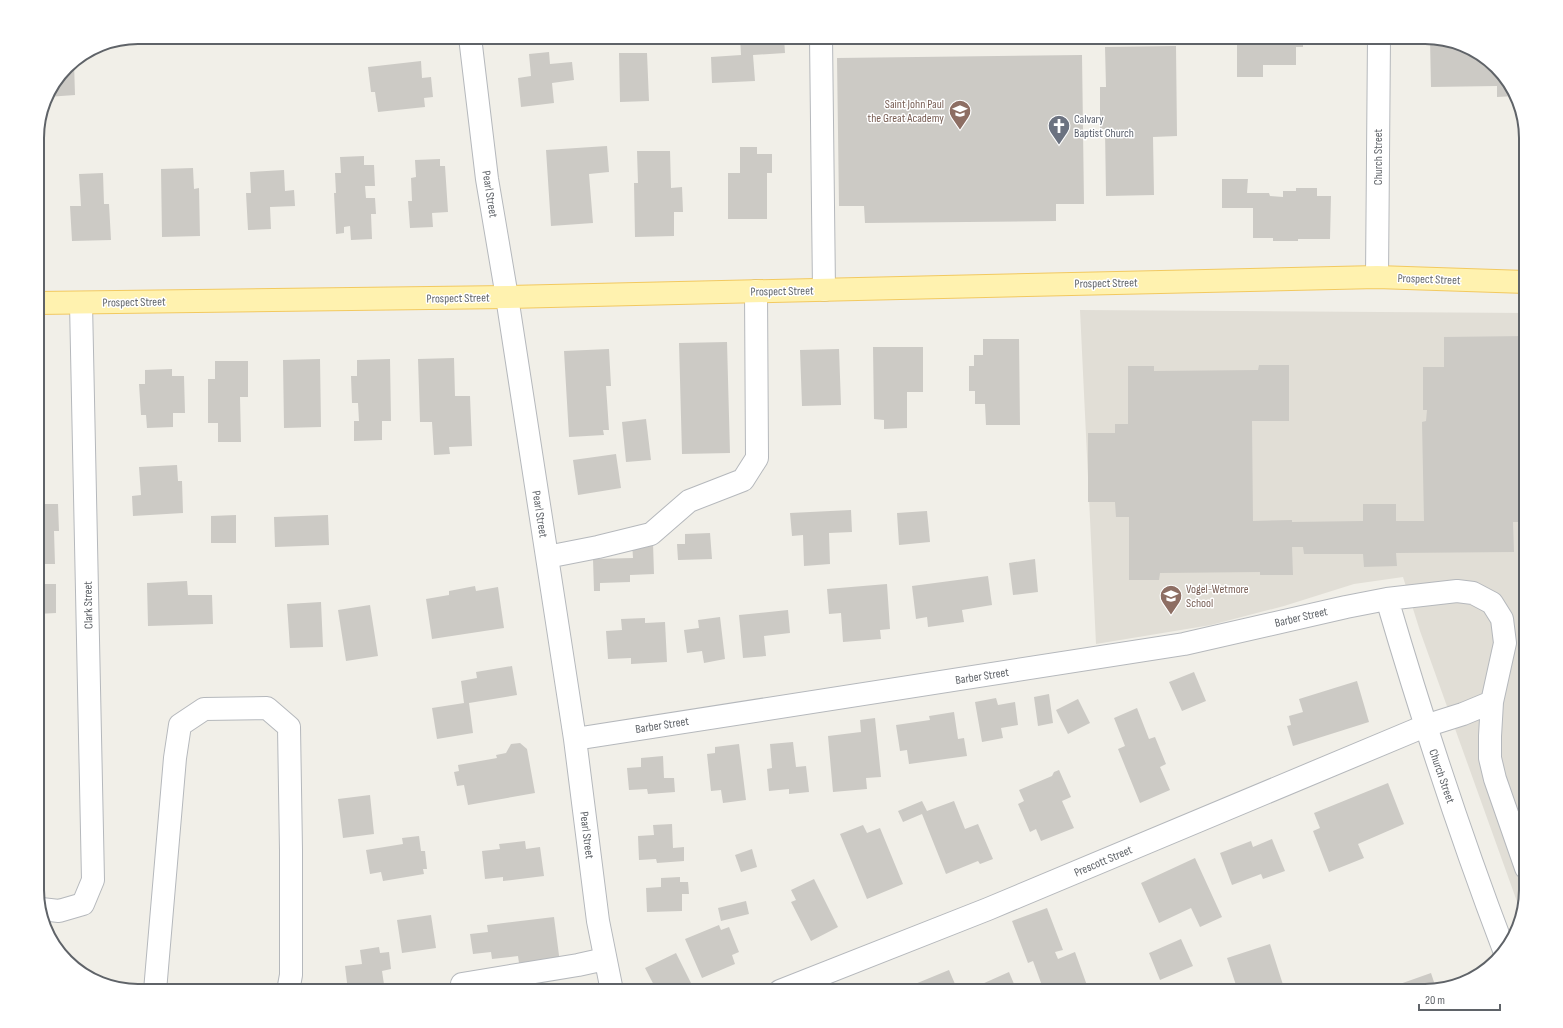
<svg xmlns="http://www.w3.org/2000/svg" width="1563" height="1028" viewBox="0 0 1563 1028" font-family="'Sofia Sans Condensed',sans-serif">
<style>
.education{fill:#e1ded6}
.building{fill:#cccac5}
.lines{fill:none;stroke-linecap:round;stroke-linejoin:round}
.minor-casing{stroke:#b5b8bc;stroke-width:24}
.major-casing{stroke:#f2c960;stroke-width:24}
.minor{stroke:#fff;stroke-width:22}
.major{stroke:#fff2af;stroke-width:22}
.labels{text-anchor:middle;stroke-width:3;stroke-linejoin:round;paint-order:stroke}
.education-label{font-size:12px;fill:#785e54;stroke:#fff;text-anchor:end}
.worship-label{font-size:12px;fill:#5b616d;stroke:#fff;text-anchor:start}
.street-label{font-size:12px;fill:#5f6368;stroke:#fff}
.rim{fill:none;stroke:#5f6368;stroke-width:2}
</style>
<rect width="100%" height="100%" fill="#f1efe8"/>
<path class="education" d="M1080,310L1526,313V890L1520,910L1420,631L1403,577L1354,584L1284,606L1211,625L1096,644Z"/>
<path class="building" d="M740,37H784L785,53L753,55L755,81L712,83L711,57L741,55Z
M1243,37H1303V47H1296V65H1263V77H1237V42H1243Z
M1430,39L1481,54L1513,88L1515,96L1497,97V86L1431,87Z
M1176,46L1177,136L1153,137L1154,195L1106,196L1105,129H1100V87H1106L1105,47Z
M549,52L550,64L572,62L574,80L552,83L554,103L521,107L518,78L531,76L529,54Z
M619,53H647L649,101L620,102Z
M1082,55L1084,204H1056V221L865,223L864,206H839L837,58Z
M421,61L422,78L431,77L433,97L424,98L425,107L378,112L375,92H371L368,67Z
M74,62L75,95L47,97L67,66Z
M607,146L609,172L589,174L593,223L551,226L546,150Z
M740,147H757V154H772V173H767V219H728V173H740Z
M637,151H670L671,188L682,187L683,212H674V236L635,237L634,183H638Z
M364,156V165H374L375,186H365L366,198H375L376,214H371L372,239L351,240L350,226L344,227V233L336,234L334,193H336L335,173H341L340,157Z
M440,159V166H445L448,212L432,213L433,227L410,228L408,201H412L411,178L416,177L415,160Z
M193,168L194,189L199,188L200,236L162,237L161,169Z
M284,170L285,191L294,190L295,206L270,207L271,229L248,230L246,193H251L250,172Z
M103,173L104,204H109L111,240L72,241L70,206H81L79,174Z
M1222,179H1248L1247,193H1269L1270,196L1283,197V191H1296V188H1317V196H1331L1330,239H1298V241H1273V238H1253V208H1222Z
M1526,336V522H1513L1514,552L1396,553L1397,566L1364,567L1363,554H1304L1303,547H1292L1293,575H1260V572L1160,573L1159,580H1129V517H1116L1115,502H1088V433H1115V424H1128V366H1154V371L1258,370L1259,365H1289V421H1252L1253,521L1292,520V522L1363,521V504H1396V521H1424L1422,422L1426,421L1427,410H1423V367H1444V337Z
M983,339H1019L1020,425H986L985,404H975V391H969V366H974V355H983Z
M727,342L730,453L682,454L679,343Z
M873,347H923V392H907V428L884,429V420L874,419Z
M609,349L611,386H606L609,430H603L604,435L569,437L564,351Z
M839,349L841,405L802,406L800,350Z
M454,358L455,396H470L472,446L449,447L450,454L434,455L432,422H420L418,359Z
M320,359L321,427L284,428L283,360Z
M390,359L391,421H382V440L354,441V421H359L358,403H352L351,376H357V360Z
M215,361H248V397H240L241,442H218V423H208V379H215Z
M172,369V376H184L185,413H173V427L147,428L146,415H141L139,384H145V370Z
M646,419L651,460L626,462L622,422Z
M616,454L621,488L578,495L573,460Z
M177,465L178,481H182L183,513L133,516L132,496L141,495L139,467Z
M37,504H58L59,531H54L55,564H37Z
M851,510L852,532L829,533L830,564L804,566L803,535L792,536L790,513Z
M927,511L930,542L899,545L897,513Z
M236,515V543H211V516Z
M328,515L329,545L275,547L274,517Z
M710,533L712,559L678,560L677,544H685V534Z
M632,543H653L654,574L630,575V582L600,583V591H594L593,559L633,558Z
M1035,559L1038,592L1013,595L1009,563Z
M988,576L992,605L962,610L964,622L928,627L927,617L916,619L912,586Z
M187,581L188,595H212L213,624L148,626L147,583Z
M37,584H56V613L37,614Z
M887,584L890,629L880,630L881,639L843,642L841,613L829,614L827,589Z
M475,586L476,591L498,587L504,628L432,639L426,599L449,595V591Z
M321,602L323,647L290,648L287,604Z
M370,605L378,656L346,661L338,610Z
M788,610L790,633L764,636L766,656L743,658L739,615Z
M720,617L725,659L704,663L702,651L687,653L684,630L699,628L698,620Z
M645,618V623L665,622L667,662L631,664V658L608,659L606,631L622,630L621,619Z
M512,666L517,695L469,703L473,733L437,739L432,708L464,703L461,681L477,678L476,672Z
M1194,672L1206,701L1182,711L1169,682Z
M1357,681L1369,722L1293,746L1287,726L1291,725L1289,716L1303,712L1299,699Z
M1049,694L1053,723L1038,726L1034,697Z
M996,698L998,705L1015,702L1018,725L1001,728L1003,738L982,742L975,702Z
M1078,699L1090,723L1068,734L1056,710Z
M1137,708L1149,739L1155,737L1166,764L1160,767L1170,790L1140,803L1118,749L1125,746L1114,718Z
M954,712L958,739L964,738L967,756L909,764L907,750L900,751L896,725L930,720L929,716Z
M875,718L881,777L866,778L867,789L833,792L828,736L861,732L860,720Z
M793,742L796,767L806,766L809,792L789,794V789L769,791L767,769L772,768L770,744Z
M520,743L527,749L535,793L468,805L464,785L457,786L454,772L459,771L458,765L497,758L496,755L506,753L511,744Z
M739,744L746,800L723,803L721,790L711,791L707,754L715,753V747Z
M663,756L664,778H674L675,792L648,794L647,789L629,790L627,768L641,767V758Z
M1059,770L1071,797L1062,801L1074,828L1041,841L1036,829L1030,832L1018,804L1024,801L1019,790L1052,776L1054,772Z
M1388,783L1404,824L1358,844L1364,858L1329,872L1313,831L1320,828L1314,813Z
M370,795L374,834L343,838L338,799Z
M922,801L927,811L954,801L965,829L978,824L993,859L980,864L978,861L946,874L922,814L903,822L898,811Z
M672,824L673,848L684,847V861L657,863L656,859L639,860L638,836L654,835L653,825Z
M863,825L867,833L880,828L903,884L867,899L840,834Z
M419,836L421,851H425L427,869H423L424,874L383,881L381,872L370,874L366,850L403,844L402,838Z
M1272,839L1285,871L1263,879L1261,874L1232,885L1220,853L1251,841L1253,847Z
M525,841L526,849L540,847L544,876L503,881V877L485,879L482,851L500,849L499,844Z
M752,849L757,867L741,872L735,855Z
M1195,858L1222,917L1200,927L1191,908L1159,923L1141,883Z
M680,877V882H688L689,894H682V911L647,912L646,888L661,887V878Z
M814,879L838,927L811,941L791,902L796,900L791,890Z
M746,901L749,914L721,921L718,908Z
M1047,908L1063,950L1055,952L1058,959L1075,952L1089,991H1044L1033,961L1028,963L1012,921Z
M431,915L436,948L402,953L397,920Z
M554,917L560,963L548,960L519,963L518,956L492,959L491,952L473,954L470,934L488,932L487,925Z
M719,925L721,930L729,927L739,952L732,955L735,964L702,978L685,939Z
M1181,939L1193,966L1160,980L1149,953Z
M1270,944L1285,991H1238L1227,958Z
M379,947L380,953L389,952L391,969L382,971L385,991H348L345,966L362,964L360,950Z
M676,953L692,985L679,991H657L645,968Z
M949,970L958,991H918L915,984Z
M1009,972L1017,991H985L982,984Z
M1431,973L1436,988L1425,991H1380Z"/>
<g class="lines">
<g class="minor-casing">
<path id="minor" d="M470,37L487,179L507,297L575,739L598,921L612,991
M821,37L824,290
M1377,277L1379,37
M547,557L598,547L651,534L689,501L743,480L757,458L756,291
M1387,599C1422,718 1460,835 1504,950
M1492,702L1490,736V758L1495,779L1526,868
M575,739L1184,644L1346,607L1387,599L1457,591L1473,593L1492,603L1502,619L1505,643L1492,702L1463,714L1425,726L988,909L780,991
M41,909L59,911L83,904L93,880L81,303
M462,984L578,965L605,959
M155,991L175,758L180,725L204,709L267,708L289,727L291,850V975L288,991"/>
</g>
<g class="major-casing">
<path id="major" d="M37,303L507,297L1377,277L1526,282"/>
</g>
<use href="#minor" class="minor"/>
<use href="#major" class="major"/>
</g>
<defs>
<g id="school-pin" transform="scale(1.15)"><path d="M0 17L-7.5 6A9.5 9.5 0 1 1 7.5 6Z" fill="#8d6e63" stroke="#fff"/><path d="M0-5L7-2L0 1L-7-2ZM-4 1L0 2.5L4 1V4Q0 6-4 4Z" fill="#fff"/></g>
<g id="church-pin" transform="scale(1.15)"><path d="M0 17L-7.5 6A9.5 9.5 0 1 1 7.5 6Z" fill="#6b7280" stroke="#fff"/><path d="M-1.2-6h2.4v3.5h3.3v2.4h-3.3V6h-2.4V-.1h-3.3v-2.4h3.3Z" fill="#fff"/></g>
</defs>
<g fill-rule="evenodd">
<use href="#school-pin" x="960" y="111"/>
<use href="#church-pin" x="1059" y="126"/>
<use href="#school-pin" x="1171" y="596"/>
</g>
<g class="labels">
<g class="education-label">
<text x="944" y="108">Saint John Paul<tspan x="944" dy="14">the Great Academy</tspan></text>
<text x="1186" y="593" text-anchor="start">Vogel-Wetmore<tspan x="1186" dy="14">School</tspan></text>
</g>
<g class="worship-label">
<text x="1074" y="123">Calvary<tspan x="1074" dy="14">Baptist Church</tspan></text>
</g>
<g class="street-label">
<text transform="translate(1378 157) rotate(-90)" y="4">Church Street</text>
<text transform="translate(490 194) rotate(81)" y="4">Pearl Street</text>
<text transform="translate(1429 279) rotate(2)" y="4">Prospect Street</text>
<text transform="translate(1106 283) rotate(-1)" y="4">Prospect Street</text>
<text transform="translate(782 291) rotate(-1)" y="4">Prospect Street</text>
<text transform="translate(458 298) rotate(-1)" y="4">Prospect Street</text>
<text transform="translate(134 302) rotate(-1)" y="4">Prospect Street</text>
<text transform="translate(540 514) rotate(81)" y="4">Pearl Street</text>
<text transform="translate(88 605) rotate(-91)" y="4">Clark Street</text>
<text transform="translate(1301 617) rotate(-13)" y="4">Barber Street</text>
<text transform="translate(982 676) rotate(-9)" y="4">Barber Street</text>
<text transform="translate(662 725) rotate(-9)" y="4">Barber Street</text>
<text transform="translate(1442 776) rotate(71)" y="4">Church Street</text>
<text transform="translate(587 835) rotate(83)" y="4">Pearl Street</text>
<text transform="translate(1103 861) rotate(-23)" y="4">Prescott Street</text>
</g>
</g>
<path d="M0 0H1563V1028H0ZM138 44H1425A94 94 0 0 1 1519 138V890A94 94 0 0 1 1425 984H138A94 94 0 0 1 44 890V138A94 94 0 0 1 138 44Z" fill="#fff" fill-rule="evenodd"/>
<path class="rim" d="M138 44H1425A94 94 0 0 1 1519 138V890A94 94 0 0 1 1425 984H138A94 94 0 0 1 44 890V138A94 94 0 0 1 138 44Z"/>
<path d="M1419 1004v6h81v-6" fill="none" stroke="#5f6368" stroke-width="2"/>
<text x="1425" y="1004" font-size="12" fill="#5f6368" stroke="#ffffff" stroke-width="3" paint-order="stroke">20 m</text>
</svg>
